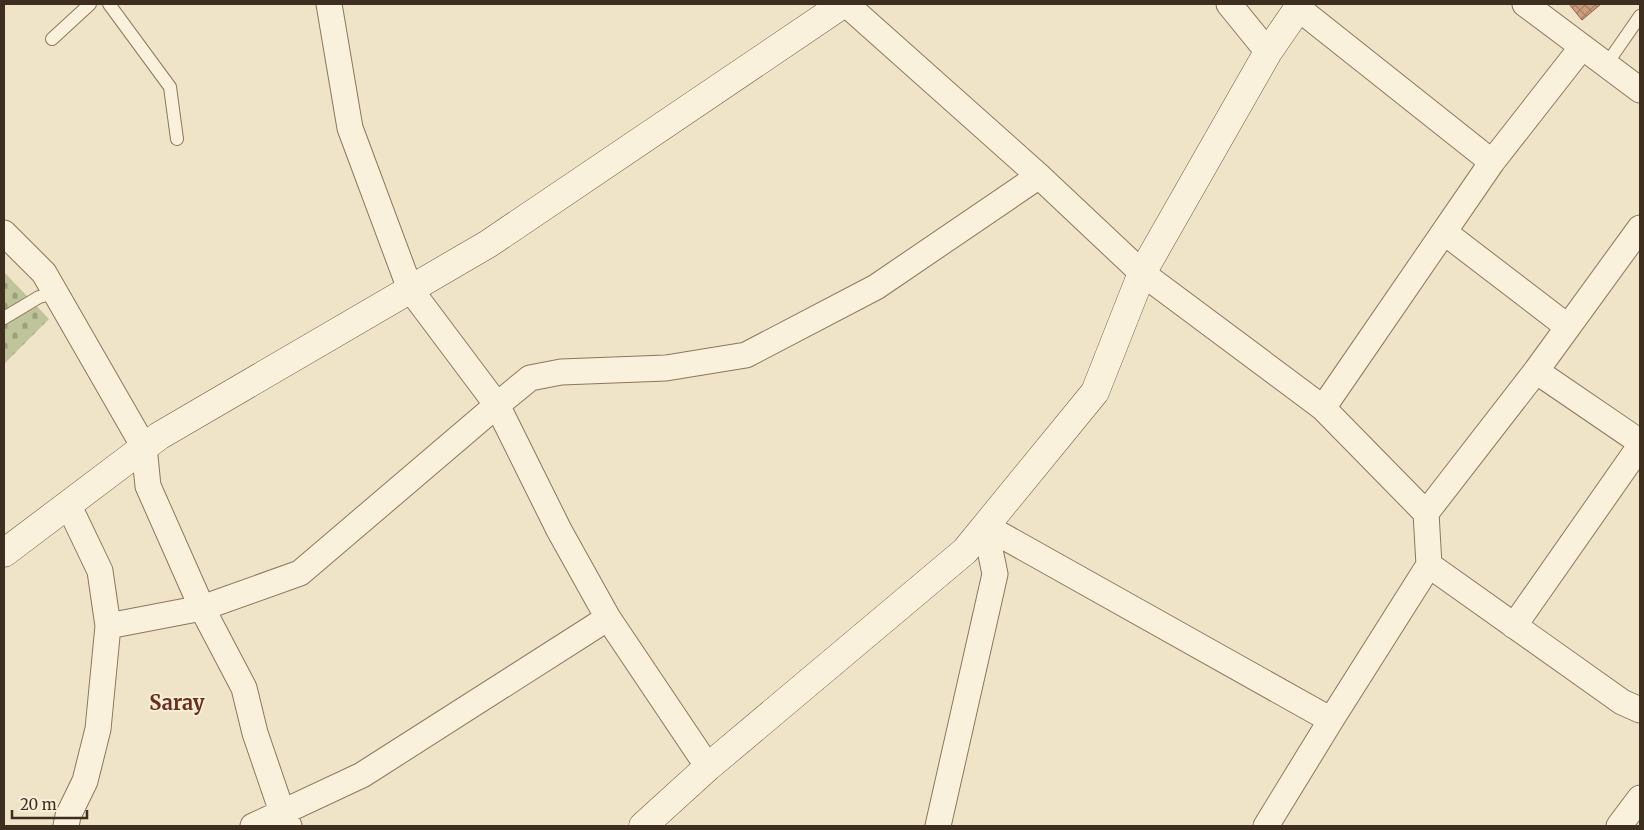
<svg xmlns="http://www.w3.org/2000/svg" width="1644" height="830" viewBox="0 0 1644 830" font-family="Merriweather,serif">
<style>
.cemetery{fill:url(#cemetery-stones)}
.building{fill:url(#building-cross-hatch);stroke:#8d5f41}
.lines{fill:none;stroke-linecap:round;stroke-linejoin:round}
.lane-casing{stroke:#8d765c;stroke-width:14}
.street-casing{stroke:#8d765c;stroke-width:27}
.secondary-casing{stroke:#6f573f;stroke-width:29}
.lane{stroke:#faf1dc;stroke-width:12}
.street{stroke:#faf1dc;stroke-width:25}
.secondary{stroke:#faf1dc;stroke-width:28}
.labels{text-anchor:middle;stroke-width:4;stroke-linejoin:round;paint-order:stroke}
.district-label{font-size:20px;font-weight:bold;fill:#6b2e1e;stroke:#f7eed8}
</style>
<defs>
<pattern id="cemetery-stones" width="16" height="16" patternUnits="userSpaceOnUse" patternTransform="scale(1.25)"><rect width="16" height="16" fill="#bfc49a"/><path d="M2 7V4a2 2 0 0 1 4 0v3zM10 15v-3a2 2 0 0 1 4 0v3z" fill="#9ca07d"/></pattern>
<pattern id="building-cross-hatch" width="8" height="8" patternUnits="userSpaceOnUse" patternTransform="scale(1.25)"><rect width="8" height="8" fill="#cf9f7d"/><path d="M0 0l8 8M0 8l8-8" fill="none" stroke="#a98266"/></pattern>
</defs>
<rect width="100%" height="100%" fill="#f0e4c8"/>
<path class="cemetery" d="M4,272L49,319L4,364Z"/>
<path class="building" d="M1569,4H1601L1582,20Z"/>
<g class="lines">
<g class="lane-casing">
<path id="lane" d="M109,4L170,87L177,139
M52,39L90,4
M1606,65L1640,16
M4,318L39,297L55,293"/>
</g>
<g class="street-casing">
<path id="street" d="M329,4L350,128L410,289L497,405L559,530L608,618L708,767
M846,4L1039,176L1142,273L1323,408L1426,513
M1229,4L1268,52
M1525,4L1640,90
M1298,8L1492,162
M1444,232L1568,327
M4,233L44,273L144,447L148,486L202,608L244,688L255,733L282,812L289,826
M1536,371L1640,442
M1323,408L1492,162L1582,47
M985,526L1331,720
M1429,565L1622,702L1640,710
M108,626L202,608L300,573L497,405L530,378L561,372L666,368L746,355L876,287L1039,176
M1514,626L1640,446
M66,826L68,816L85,781L98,729L108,626L100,571L68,504
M253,826L362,775L608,618
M938,826L995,574L985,526
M1266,826L1331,720L1429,565L1426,513L1536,371L1640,228
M1619,826L1640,798"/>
</g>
<g class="secondary-casing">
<path id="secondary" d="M4,553L159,436L488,244L843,4
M643,826L708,767L965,551L1095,392L1142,273L1268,52L1301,4"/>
</g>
<use href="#lane" class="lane"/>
<use href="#street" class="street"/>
<use href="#secondary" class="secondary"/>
</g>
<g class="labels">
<g class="district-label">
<text x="177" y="710">Saray</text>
</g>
</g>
<rect width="1644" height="830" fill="none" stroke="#3d2e20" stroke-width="10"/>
<path d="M12 810v8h75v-8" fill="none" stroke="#3d2e20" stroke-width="2.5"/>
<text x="20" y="810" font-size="15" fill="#3d2e20" stroke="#f7eed8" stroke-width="4" paint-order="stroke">20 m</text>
</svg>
